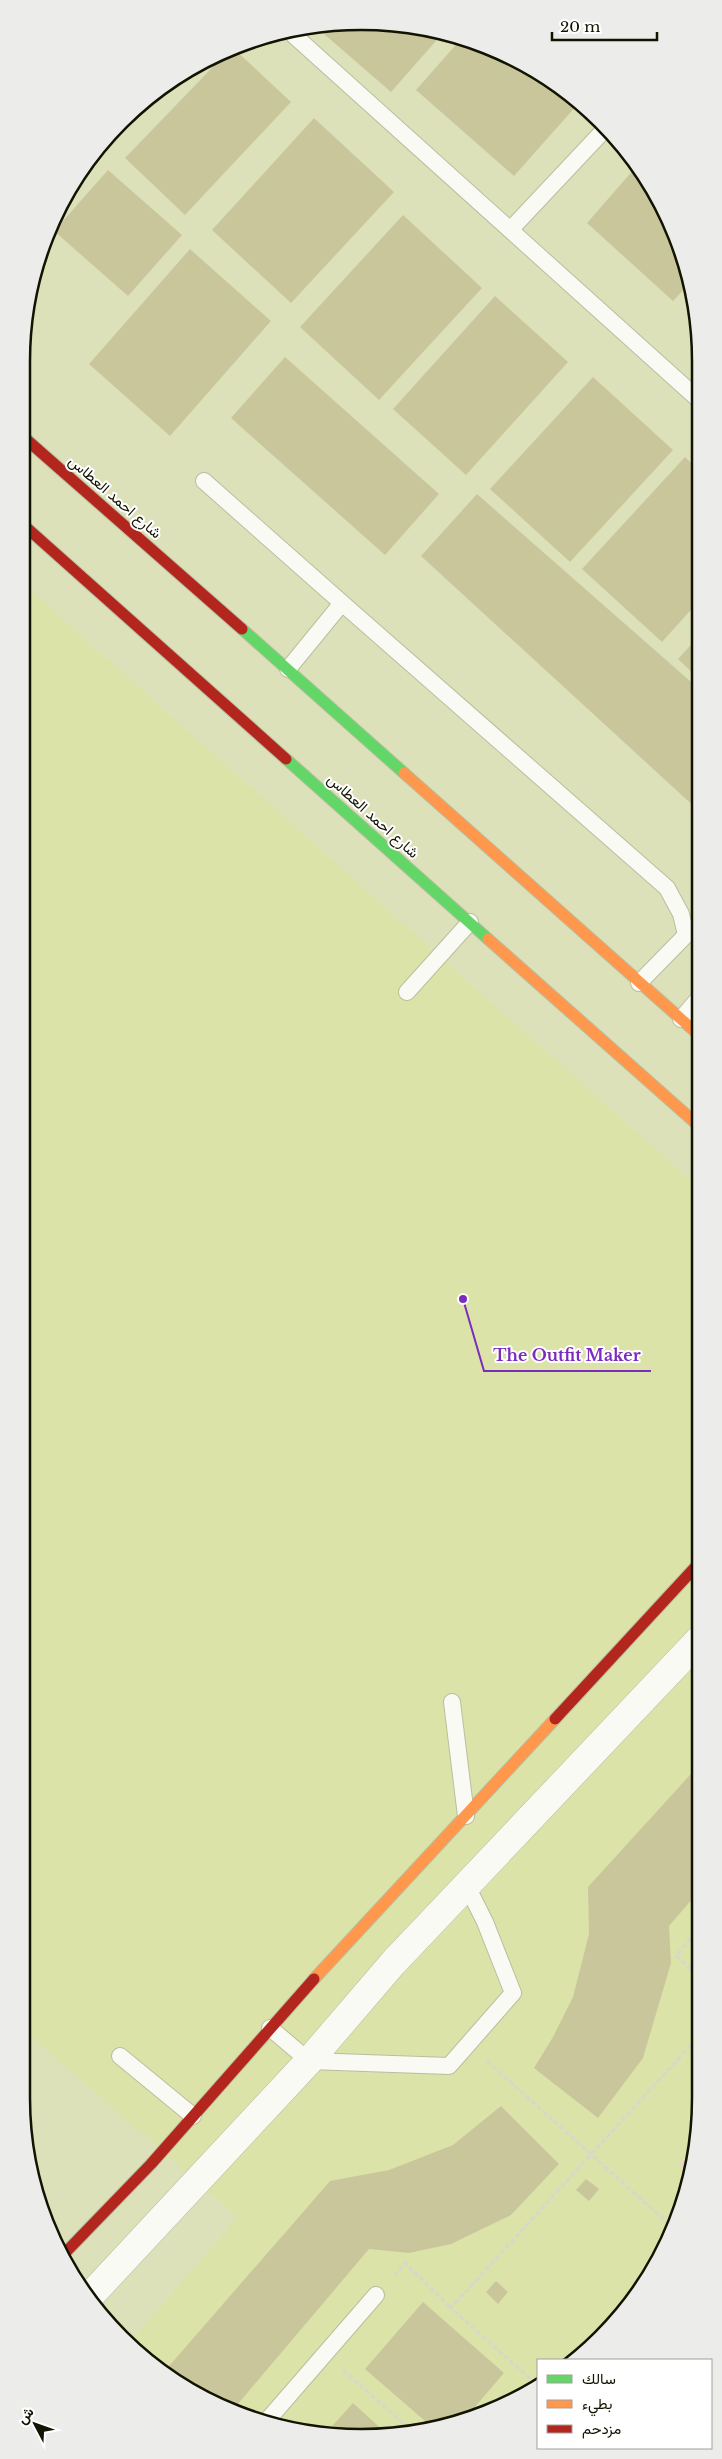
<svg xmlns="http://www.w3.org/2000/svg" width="722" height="2459" viewBox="0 0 722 2459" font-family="'Libre Baskerville',Vazirmatn,serif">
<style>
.built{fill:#dce3a8}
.green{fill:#ebd1ca}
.building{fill:#cac69c}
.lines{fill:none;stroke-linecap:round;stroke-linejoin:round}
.lane-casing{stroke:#babe9f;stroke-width:18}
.street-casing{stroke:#babe9f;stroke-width:29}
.fast-casing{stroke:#babe9f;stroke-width:13}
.slow-casing{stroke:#babe9f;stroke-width:13}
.jam-casing{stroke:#babe9f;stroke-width:13}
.path{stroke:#d6d8cb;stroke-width:3;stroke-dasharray:5 2.5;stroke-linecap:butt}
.lane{stroke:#fafaf5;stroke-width:16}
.street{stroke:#fafaf5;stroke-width:28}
.fast{stroke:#63d668;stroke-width:11}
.slow{stroke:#ff974d;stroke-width:11}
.jam{stroke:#b3261e;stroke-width:11}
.labels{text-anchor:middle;stroke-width:4;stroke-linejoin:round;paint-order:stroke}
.street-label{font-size:15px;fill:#121300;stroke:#fff}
.rim{fill:none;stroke:#121300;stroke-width:2.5}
.leader{fill:none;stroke:#7b2cbf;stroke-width:2}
.callout-dot{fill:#7b2cbf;stroke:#fff;stroke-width:2}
.callout-label{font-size:16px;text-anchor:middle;font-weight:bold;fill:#7b2cbf;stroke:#fff;stroke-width:4;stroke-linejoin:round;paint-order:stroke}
</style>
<rect width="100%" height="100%" fill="#dce1ba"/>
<path class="built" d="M27,587L699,1188L701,2098L694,2164L655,2268L616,2322L576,2360H538V2383L470,2420L405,2435L338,2437L273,2426L211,2403L154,2368L129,2344L237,2217L22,2029Z"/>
<path class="green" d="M696,2146L694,2164L690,2175L679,2165Z"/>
<path class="building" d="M361,21L427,28L443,33L391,92L324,34L333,24Z
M461,39L512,56L578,104L514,176L416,90Z
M232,47L291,102L185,215L125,158Z
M129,114L110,137L108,136L121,121Z
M314,118L394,192L291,303L212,230Z
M635,168L666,211L688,285L673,301L587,223Z
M108,170L182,235L128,296L54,231Z
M403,215L482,288L379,400L300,327Z
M190,249L271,321L170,436L89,364Z
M495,296L568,362L466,475L393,409Z
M285,357L439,494L385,555L231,418Z
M593,377L673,450L570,562L490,489Z
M685,457L698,469V602L662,642L582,569Z
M477,494L698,688L699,811L421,556Z
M698,637V678L678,659Z
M700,1764V1890L669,1926L671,1963L643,2058L598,2118L534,2068L553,2037L573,1997L589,1934L588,1887Z
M501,2106L559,2164L511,2215L451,2244L409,2253L369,2249L232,2411L211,2403L163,2373L330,2181L389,2170L453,2145Z
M586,2179L599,2189L589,2201L576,2190Z
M496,2281L508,2292L498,2304L486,2292Z
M423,2302L504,2373L462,2422L433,2428L365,2369Z
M353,2403L388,2435L338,2437L324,2435Z"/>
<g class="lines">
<g class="lane-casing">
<path id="lane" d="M288,30L698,399
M510,230L606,128
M204,481L342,603L288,669
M342,603L667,888L681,914L686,935L639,983
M407,992L470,922
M681,1019L699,998
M452,1702L466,1816
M270,2028L309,2061L449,2066L513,1993L485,1922L467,1886
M120,2056L193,2116
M265,2423L376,2295"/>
</g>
<g class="street-casing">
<path id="street" d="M90,2296L309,2061L393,1963L700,1639"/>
</g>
<g class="fast-casing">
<path id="fast" d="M242,629L404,773
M286,759L488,939"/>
</g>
<g class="slow-casing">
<path id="slow" d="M404,773L699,1035
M488,939L699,1126
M314,1979L555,1719"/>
</g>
<g class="jam-casing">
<path id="jam" d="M27,440L242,629
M27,528L286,759
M555,1719L700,1562
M64,2254L151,2164L314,1979"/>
</g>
<path class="path" d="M700,1927L676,1956L701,1978
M487,2061L671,2226
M394,2276L405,2263L451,2308
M343,2370L414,2433
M536,2384L451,2308L701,2034
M522,2392L532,2381"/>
<use href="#lane" class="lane"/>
<use href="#street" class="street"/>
<use href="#fast" class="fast"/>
<use href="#slow" class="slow"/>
<use href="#jam" class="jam"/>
</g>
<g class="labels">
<g class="street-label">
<text transform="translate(115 497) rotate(41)" y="5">شارع احمد العطاس</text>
<text transform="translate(373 816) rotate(42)" y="5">شارع احمد العطاس</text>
</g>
</g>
<path d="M0 0H722V2459H0ZM361 30H361A331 331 0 0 1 692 361V2098A331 331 0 0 1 361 2429H361A331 331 0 0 1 30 2098V361A331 331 0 0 1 361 30Z" fill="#ececeb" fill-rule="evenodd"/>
<path class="rim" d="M361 30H361A331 331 0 0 1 692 361V2098A331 331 0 0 1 361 2429H361A331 331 0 0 1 30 2098V361A331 331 0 0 1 361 30Z"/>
<path class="leader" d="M463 1299L484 1371H651"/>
<circle class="callout-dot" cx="463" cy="1299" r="5"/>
<g class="callout-label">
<text x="567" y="1361">The Outfit Maker</text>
</g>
<rect x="537" y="2359" width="175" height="90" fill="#ffffff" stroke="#a0a199"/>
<rect x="547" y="2375" width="25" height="8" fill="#63d668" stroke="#a0a199"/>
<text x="582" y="2384" font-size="15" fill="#121300">سالك</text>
<rect x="547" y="2400" width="25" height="8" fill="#ff974d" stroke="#a0a199"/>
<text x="582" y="2409" font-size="15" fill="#121300">بطيء</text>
<rect x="547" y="2425" width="25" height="8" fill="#b3261e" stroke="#a0a199"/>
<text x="582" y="2434" font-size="15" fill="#121300">مزدحم</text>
<g transform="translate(35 2424) rotate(311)" stroke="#ffffff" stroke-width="4" paint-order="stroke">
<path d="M0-4L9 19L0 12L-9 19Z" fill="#121300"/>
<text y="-8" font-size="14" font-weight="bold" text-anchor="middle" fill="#121300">ش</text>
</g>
<path d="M552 32v8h105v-8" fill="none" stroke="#121300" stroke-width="2.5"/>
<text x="560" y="32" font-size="15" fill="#121300" stroke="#ffffff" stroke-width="4" paint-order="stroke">20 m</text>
</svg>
